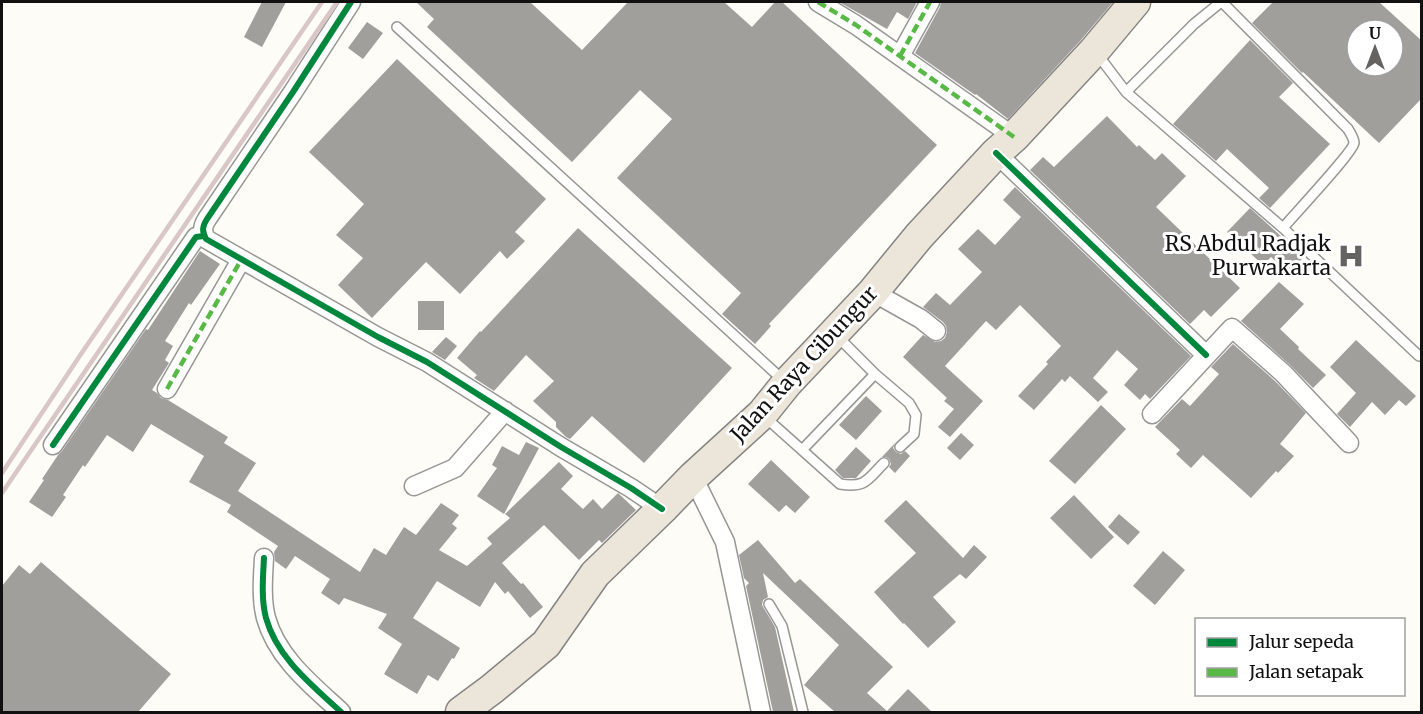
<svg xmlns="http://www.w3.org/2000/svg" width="1423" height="714" viewBox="0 0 1423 714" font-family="Merriweather,serif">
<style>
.building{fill:#a19f9c;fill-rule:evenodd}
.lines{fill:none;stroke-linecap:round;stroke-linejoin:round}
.service-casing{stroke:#979795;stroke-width:12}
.minor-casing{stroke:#979795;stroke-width:21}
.trunk-casing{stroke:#858482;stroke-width:33}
.service{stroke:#fffffe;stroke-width:9}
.minor{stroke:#fffffe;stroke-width:18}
.trunk{stroke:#ece5da;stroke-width:30}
.rail{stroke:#d9c6c7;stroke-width:4.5}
.quiet{stroke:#58b947;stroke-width:4.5;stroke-dasharray:9 4.5;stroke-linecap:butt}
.cycleway-casing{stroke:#fff;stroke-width:10}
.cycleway{stroke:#00873e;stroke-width:6}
.labels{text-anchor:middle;stroke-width:6;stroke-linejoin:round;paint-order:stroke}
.poi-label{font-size:21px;fill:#111;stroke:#fff;text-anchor:end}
.street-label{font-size:21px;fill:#111;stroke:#fff}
</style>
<rect width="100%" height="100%" fill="#fdfcf7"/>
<path class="building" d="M262,2H286L262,47L244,37Z
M416,2H530L582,50L628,2H724L752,27L775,2H782L937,145L769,324L771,326L755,344L722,314L741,293L617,178L672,119L640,90L572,162L427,27L434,19Z
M839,2H917L908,19L897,12L887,29Z
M941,2H1113L1081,40L1008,119L976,94L975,95L915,53L940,7Z
M1273,2H1379L1422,41V98L1379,143L1303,72L1302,73L1252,23ZM1357,30H1393V66H1357Z
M367,22L383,33L363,59L348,48Z
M1250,40L1293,83L1279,97L1330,144L1270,208L1259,198L1269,188L1227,149L1216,161L1173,124Z
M397,59L546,199L515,232L525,241L507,259L500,251L460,294L426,262L372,318L338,285L363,258L336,235L364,204L309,152Z
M1107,116L1137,147L1139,145L1155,160L1162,153L1186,176L1156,207L1240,288L1211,317L1204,310L1190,324L1030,170L1043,157L1054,167Z
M1015,187L1191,356L1150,399L1145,394L1140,400L1124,385L1138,369L1117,350L1093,378L1108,392L1098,402L1070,376L1065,382L1062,379L1034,410L1018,396L1048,364L1046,362L1061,346L1020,305L996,330L986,321L945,366L983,401L950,437L938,427L954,409L944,401L947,398L903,357L923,335L935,342L941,341L945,338L947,332L946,326L943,322L923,307L936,293L950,305L982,272L958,249L978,229L995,245L1021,217L1003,200Z
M1250,208L1304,257L1288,273L1271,257L1263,265L1227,232Z
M578,228L732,368L644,463L592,416L570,439L566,437L556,427V422L533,401L554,381L526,355L494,391L474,378L477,375L457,358L480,331L481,332Z
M200,251L220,264L191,305L189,303L165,341L173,346L165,360L169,363L152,390L157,393L161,398L168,400L228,437L224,443L256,463L238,491L360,572L374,548L386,555L404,527L416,535L441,503L459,515L452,524L457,528L439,550L467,566L492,544L487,538L510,518L505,514L559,462L573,476L561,489L583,509L593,499L602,509L618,493L636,510L602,543L599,540L579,560L544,525L502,563L521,584L523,583L543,607L530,618L508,591L505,594L495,582L480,607L437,581L413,618L460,648L454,659L452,658L438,681L428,675L417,694L384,674L402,644L378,628L387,614L344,598L339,605L321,593L330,579L295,556L286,569L275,561L274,552L278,546L227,512L231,505L189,482L204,456L151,424L133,452L107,435L85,467L83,465L63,495L66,497L52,517L29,502L44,480L42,479L58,455L62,451L146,329L148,330Z
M1279,282L1304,304L1280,329L1299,347L1298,349L1326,375L1313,388L1290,365L1241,321Z
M418,301H444V330H418Z
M446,337L457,346L445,360L432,352Z
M1356,340L1416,396L1406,406L1399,400L1385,415L1372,402L1350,427L1337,414L1356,393L1330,367Z
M1233,344L1275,381L1306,413L1280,444L1294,456L1278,473L1276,471L1251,498L1203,455L1191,468L1176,454L1180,450L1155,427L1182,399L1190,406L1219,374L1211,367Z
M866,396L882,411L856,440L839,425Z
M1101,405L1126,429L1075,484L1049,461Z
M961,433L974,445L960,460L947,448Z
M526,442L539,448L504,514L477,496L497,468L492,465L502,446L519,455Z
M895,443L893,448L896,452L901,454L905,451L910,456L895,473L889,467L891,464L889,459L886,457H882Z
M856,447L871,461L856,478H843L835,470Z
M771,460L810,497L795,513L786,505L779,512L748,484Z
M1074,495L1114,537L1091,559L1050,518Z
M906,500L963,558L974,545L987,557L966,579L960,574L933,597L956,622L928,648L904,623L903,624L874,592L916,553L884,521Z
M1119,514L1140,532L1128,545L1108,527Z
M758,540L795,583L800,579L893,667L867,693L887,711L908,689L932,712H835L804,685L839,645L763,573L768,597L763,600L762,605L775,627L794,712H773L746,586L749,583L744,578L739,555Z
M1163,551L1185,570L1155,605L1133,586Z
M41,562L171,674L138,712H2V586L19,565L30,574Z"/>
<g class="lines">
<g class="service-casing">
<path id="service" d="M1222,2L1348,129C1350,133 1354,138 1354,143C1353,152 1293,216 1283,228
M397,27L783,380
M1098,55L1126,92L1283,228L1419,356
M1126,92L1194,24L1221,2
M838,337L875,374L909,403L916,415L914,434L900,447
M765,417L840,484C866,488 867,480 884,463
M802,450L875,374
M769,604L782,626L803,712"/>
</g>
<g class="minor-casing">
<path id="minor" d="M351,2L293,92L207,219C202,227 202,231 206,239L378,337L427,362L561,447L631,488L662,509
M818,2L856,25L1014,137
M900,56L930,2
M996,153L1206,355
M873,292L921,319L936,331
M167,389L241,260
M1152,414L1232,328L1283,373L1349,443
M53,445L196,237L204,236
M693,477L725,542L761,712
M414,486L455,468L505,411
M264,558C263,577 261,599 266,618C277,658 313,686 341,712"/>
</g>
<g class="trunk-casing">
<path id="trunk" d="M461,712L492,689L546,644L595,574L662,509L693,477L762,414L787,383L873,292L919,236L996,153L1014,137L1094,51L1135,2"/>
</g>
<use href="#service" class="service"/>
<use href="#minor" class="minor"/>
<use href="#trunk" class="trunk"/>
<path class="rail" d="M2,473L81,354L322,2
M2,493L337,2"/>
<path class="quiet" d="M818,2L856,25L1014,137
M900,56L930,2
M167,389L241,260"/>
<g class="cycleway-casing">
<path id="cycleway" d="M351,2L293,92L207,219C202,227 202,231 206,239L378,337L427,362L561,447L631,488L662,509
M996,153L1206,355
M53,445L196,237L204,236
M264,558C263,577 261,599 266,618C277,658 313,686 341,712"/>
</g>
<use href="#cycleway" class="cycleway"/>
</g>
<defs>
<g id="hospital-bare" transform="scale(2.07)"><path d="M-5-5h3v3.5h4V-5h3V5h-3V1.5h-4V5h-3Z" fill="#646362" stroke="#fff" stroke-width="2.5" paint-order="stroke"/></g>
</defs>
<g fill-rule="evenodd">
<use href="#hospital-bare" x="1351" y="256"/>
</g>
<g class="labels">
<g class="poi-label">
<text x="1331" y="251">RS Abdul Radjak<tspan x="1331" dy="24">Purwakarta</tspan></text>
</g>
<g class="street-label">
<text transform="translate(804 364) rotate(-47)" y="7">Jalan Raya Cibungur</text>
</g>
</g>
<rect width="1423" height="714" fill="none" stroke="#111111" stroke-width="6"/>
<rect x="1195" y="618" width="210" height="78" fill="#ffffff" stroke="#a0a0a0" stroke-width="1.5"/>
<rect x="1207" y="638" width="30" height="9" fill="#00873e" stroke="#a0a0a0" stroke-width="1.5"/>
<text x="1249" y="648" font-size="18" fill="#111111">Jalur sepeda</text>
<rect x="1207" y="668" width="30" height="9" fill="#58b947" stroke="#a0a0a0" stroke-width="1.5"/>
<text x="1249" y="678" font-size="18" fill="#111111">Jalan setapak</text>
<g transform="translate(1375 48)"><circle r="28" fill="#ffffff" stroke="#a0a0a0" stroke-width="1.5"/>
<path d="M0-4.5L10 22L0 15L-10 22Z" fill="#646362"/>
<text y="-9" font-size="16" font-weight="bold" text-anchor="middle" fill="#111111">U</text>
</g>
</svg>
